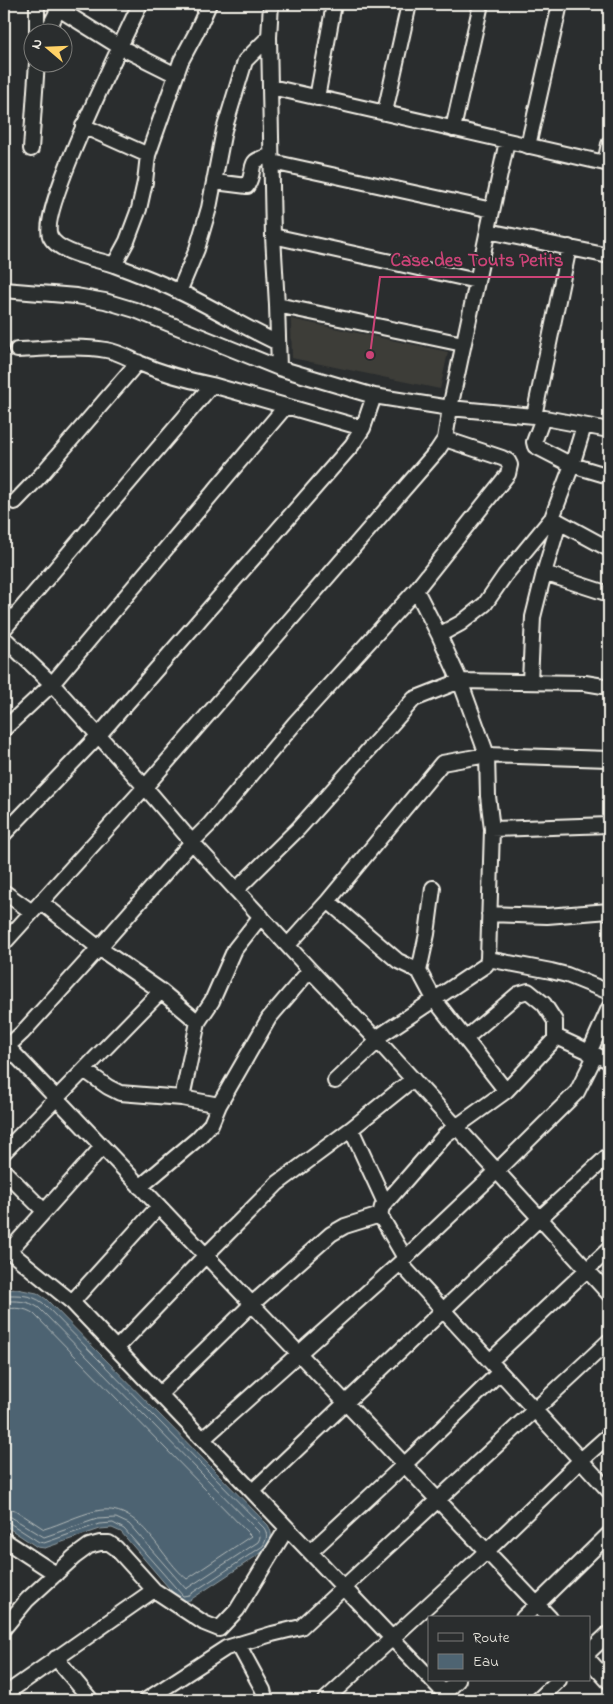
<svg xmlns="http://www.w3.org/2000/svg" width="613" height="1704" viewBox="0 0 613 1704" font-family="'Indie Flower',sans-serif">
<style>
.built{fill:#3e3e39}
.water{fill:#4e6472;stroke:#909ca1}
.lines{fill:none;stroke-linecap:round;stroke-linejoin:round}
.shore{stroke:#b2b9b9;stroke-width:1}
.minor-casing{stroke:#f4f1e8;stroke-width:18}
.minor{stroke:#2a2d2e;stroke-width:14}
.leader{fill:none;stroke:#cc4377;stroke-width:2}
.callout-dot{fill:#cc4377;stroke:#2a2d2e;stroke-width:2}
.callout-label{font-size:19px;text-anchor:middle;font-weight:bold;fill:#cc4377;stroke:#2a2d2e;stroke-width:4;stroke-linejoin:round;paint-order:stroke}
</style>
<rect width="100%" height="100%" fill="#2a2d2e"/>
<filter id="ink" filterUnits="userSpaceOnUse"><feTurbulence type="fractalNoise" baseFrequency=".02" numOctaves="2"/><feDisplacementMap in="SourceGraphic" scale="10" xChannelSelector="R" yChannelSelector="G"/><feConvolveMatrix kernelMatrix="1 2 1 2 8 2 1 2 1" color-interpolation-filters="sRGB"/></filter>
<g filter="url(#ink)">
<path class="built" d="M291,319L448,352L440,389L292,358Z"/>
<path class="water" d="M17,1289L37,1293L46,1299L268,1525C273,1534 272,1540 267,1549L190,1600L180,1601L121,1532L112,1528L100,1529L45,1548L37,1547L4,1525V1290Z"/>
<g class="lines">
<path class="shore" d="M4,1295C18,1295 31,1294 43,1303L264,1528C268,1534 267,1539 263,1546L189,1595L183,1596L124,1529L113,1523L99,1524L44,1543L39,1542L8,1522H4
M4,1301C16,1301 28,1300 39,1308L259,1532L260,1538L258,1542L186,1589L129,1524L116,1518L97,1519L44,1537L11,1517L4,1515
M4,1309C14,1308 25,1307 34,1314L251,1536L187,1579C158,1556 141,1501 96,1511C78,1515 61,1524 44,1529L15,1510L4,1508"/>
<g class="minor-casing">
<path id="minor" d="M37,4V32
M140,4C125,37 39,210 50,236C57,253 96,259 114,265C136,273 159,282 180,292C214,308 245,328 278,343
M271,4L269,37L273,236L277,305L279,368
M59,9L120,47L176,75
M47,32L61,4
M271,87L609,164
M317,98L334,4
M385,112L409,4
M83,126L148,155
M453,129L481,4
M528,146L560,4
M31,149L37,62
M272,162L492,210
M605,163L609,144
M215,182L247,186C258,167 244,161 271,156
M488,231L609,256
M273,236L477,281
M114,265L127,241L139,209L145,182L148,155L181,61L196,33L209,4
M4,290L76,296L105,301L135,310L279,368L374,396L450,408L534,416L609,430
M179,292L197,249L209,208L224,130L245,61L269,37
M277,305L463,344
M17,350C47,349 77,345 106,350C119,352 128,358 139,363C162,373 187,380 212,385L363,428
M534,416L569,247
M543,418L534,442L535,446L572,465L609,476
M584,426L572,465L552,518L609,549
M15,502L40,476L138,362
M544,573L609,594
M4,629L212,385
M439,635L461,623L485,604L505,575L552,518
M4,638L52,684L145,787L192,842L310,970L378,1041L609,1294
M530,681L533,617L544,573L559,523
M4,729L52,684L286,406
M492,829L609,825
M4,834L99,735L352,445L363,428L374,396
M236,890L298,829L414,699L460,681L585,683L609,687
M4,892L32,912
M328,901L398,961L419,971L434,999L506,1091
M41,902L99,948L161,991L198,1022
M489,914L547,916L609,911
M4,943L145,787L437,451L445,439L450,408L507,141
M288,945L328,901L442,763L487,755L609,759
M488,959L551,971L567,975L609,992
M419,971L427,934L433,888
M555,1039L559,1038L609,1061
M4,1043L550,1618
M7,1047L22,1033L99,948L192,842L210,824L295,723L416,590L508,474L510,465L508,461L502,458L445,439
M589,1053L609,1008
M84,1070L108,1087L120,1093L182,1098L219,1105
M335,1081L378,1041L381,1035L486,965L488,959L492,829L488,796L487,755L460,681L439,635L416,590
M182,1098L198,1022L212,1001L235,949L261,916
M351,1129L385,1203
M4,1152L161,991
M4,1171L44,1211
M140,1187L197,1139L211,1124L219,1105L269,1018L310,970
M4,1247L72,1302L429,1677
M9,1251L102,1147
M405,1258L380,1215L382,1207L445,1135L506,1091L555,1039V1021L544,1004L528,991L518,994L465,1039
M400,1263L609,1491
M72,1302L159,1206
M117,1348L206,1255L278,1183L351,1129L413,1079
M490,1361L609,1249
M160,1394L252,1304L331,1234L345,1226L380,1215
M203,1439L400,1263L497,1171L577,1092L595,1056
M253,1491L541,1217L609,1155
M4,1540L56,1574
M310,1552L405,1464L500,1372
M523,1618L609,1534
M4,1628L27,1600L74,1557L89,1546L100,1543H109L116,1548L154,1590L204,1623L219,1629L237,1610L287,1528
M238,1644L263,1690L264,1694L262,1700
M589,1652L609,1633
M56,1658L91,1700
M589,1660L609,1682
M432,1680L451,1700
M445,1693L458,1680
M4,1695L154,1590
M146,1700L226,1648L272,1634L301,1627L609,1341
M325,1700L487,1551L581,1460L609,1435
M538,1700L559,1680"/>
</g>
<use href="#minor" class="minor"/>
</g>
</g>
<path class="leader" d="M370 355L380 277H574"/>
<circle class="callout-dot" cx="370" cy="355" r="5"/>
<g class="callout-label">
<text x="477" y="266">Case des Touts Petits</text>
</g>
<rect width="613" height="1704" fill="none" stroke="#2a2d2e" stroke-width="20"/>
<rect x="10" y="10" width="593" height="1684" fill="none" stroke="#f4f1e8" stroke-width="2" filter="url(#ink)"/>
<rect x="428" y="1616" width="162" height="65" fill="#2a2d2e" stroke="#7b7b78"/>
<rect x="438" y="1633" width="25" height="8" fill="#2a2d2e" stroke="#7b7b78"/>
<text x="473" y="1642" font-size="15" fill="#f4f1e8">Route</text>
<rect x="438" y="1654" width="25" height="15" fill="#4e6472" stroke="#7b7b78"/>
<text x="473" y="1666" font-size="15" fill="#f4f1e8">Eau</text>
<g transform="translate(48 48) rotate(289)"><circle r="24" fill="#2a2d2e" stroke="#7b7b78"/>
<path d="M0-4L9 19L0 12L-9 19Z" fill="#ffd166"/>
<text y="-8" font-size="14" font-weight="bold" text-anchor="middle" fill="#f4f1e8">N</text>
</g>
</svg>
